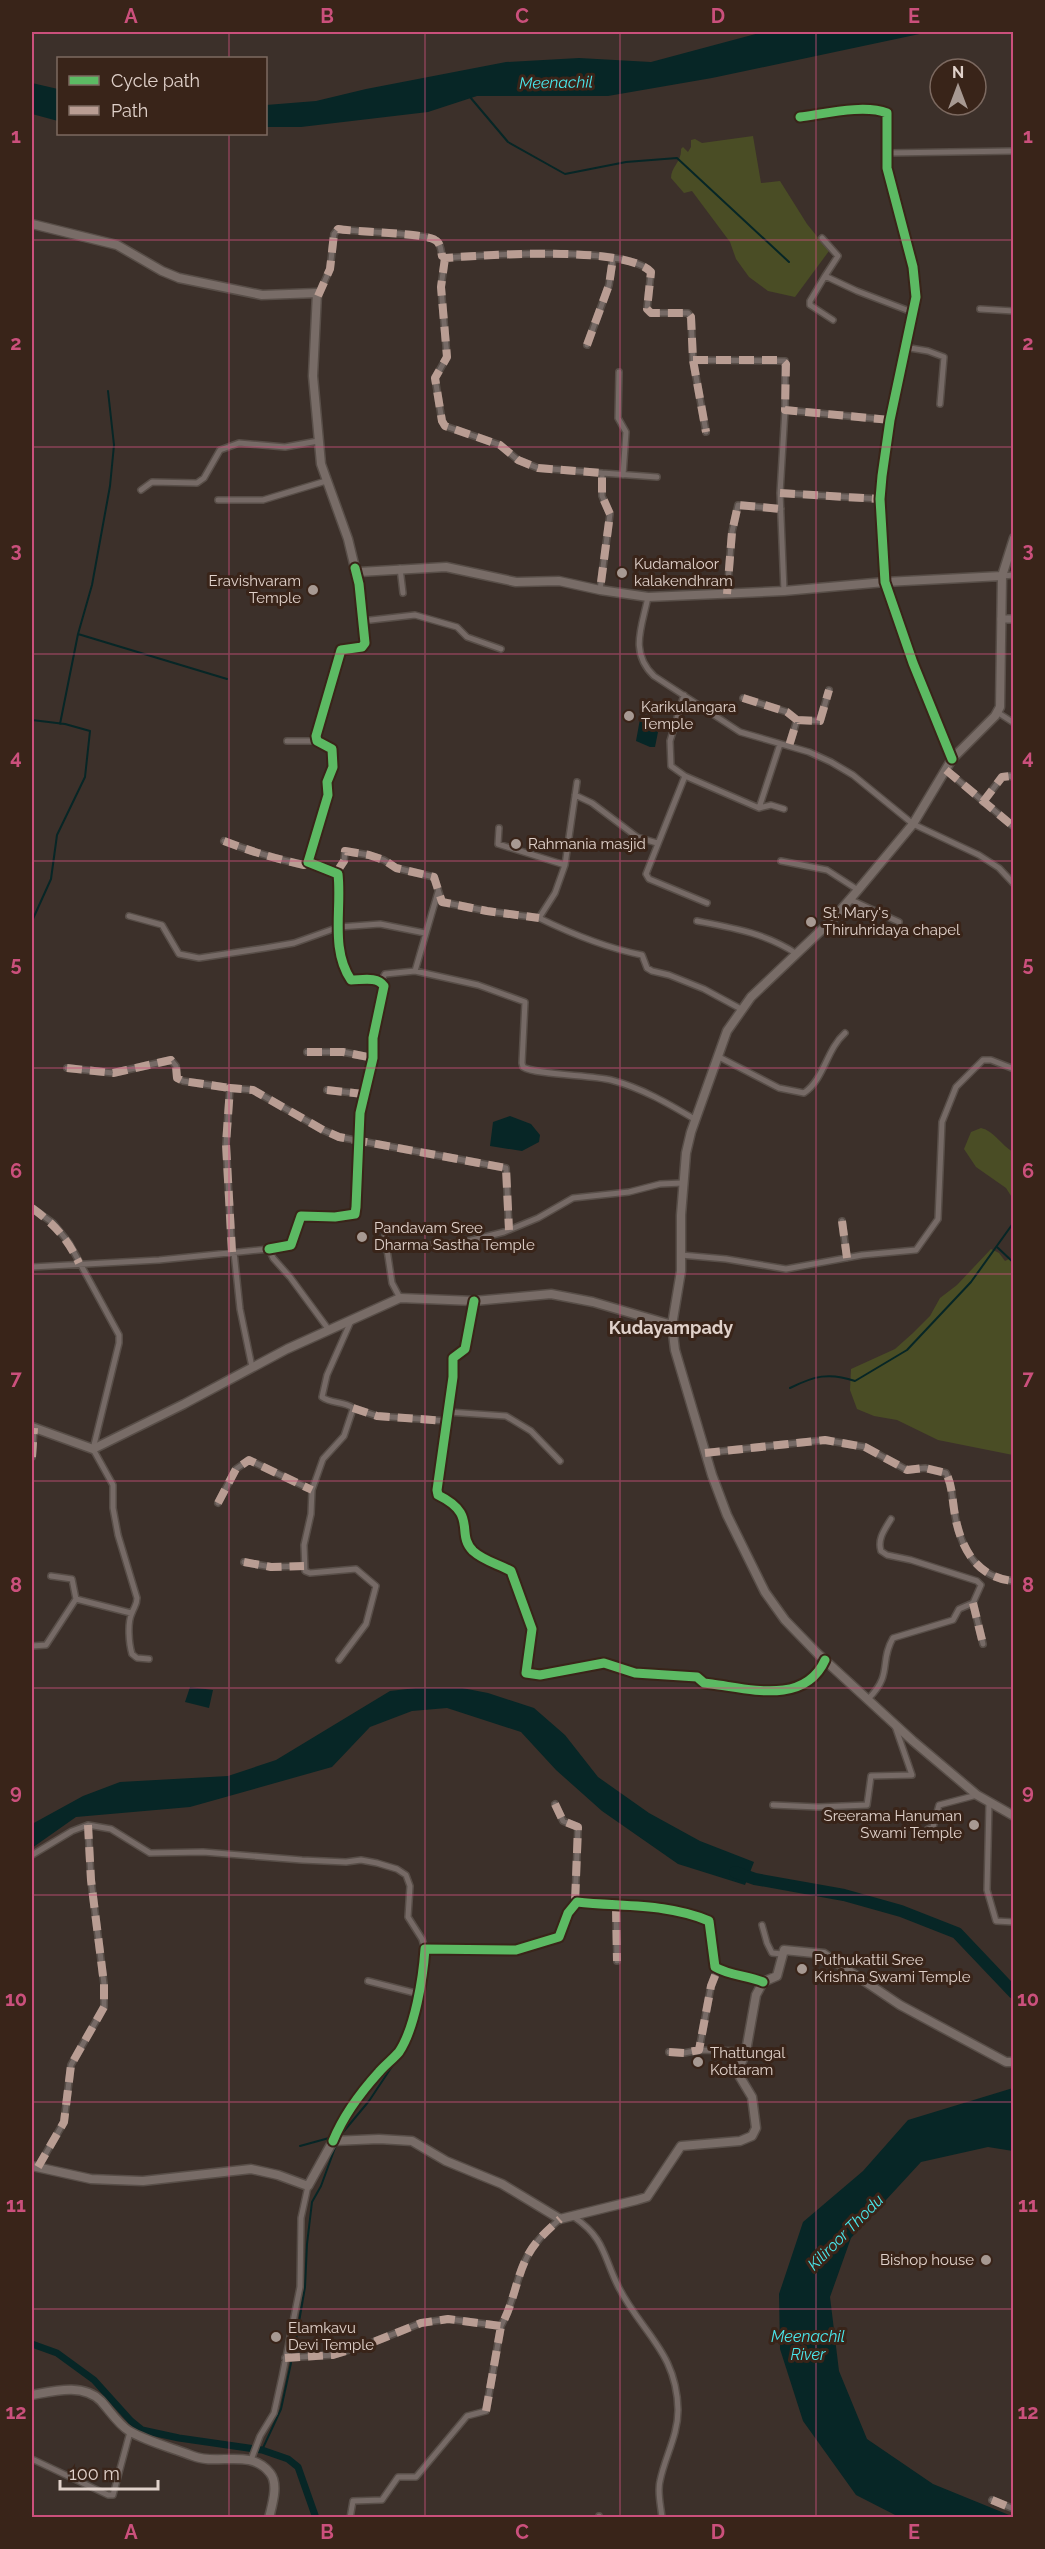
<svg xmlns="http://www.w3.org/2000/svg" width="1045" height="2549" viewBox="0 0 1045 2549" font-family="Raleway,sans-serif">
<style>
.green{fill:#4a4d25}
.water{fill:#072626}
.lines{fill:none;stroke-linecap:round;stroke-linejoin:round}
.stream{stroke:#072626;stroke-width:2}
.canal{stroke:#072626;stroke-width:7}
.river{stroke:#072626;stroke-width:12}
.minor-casing{stroke:#584e48;stroke-width:8}
.tertiary-casing{stroke:#584e48;stroke-width:10}
.secondary-casing{stroke:#584e48;stroke-width:11}
.minor{stroke:#766a66;stroke-width:5}
.tertiary{stroke:#766a66;stroke-width:7}
.secondary{stroke:#786c67;stroke-width:8}
.quiet{stroke:#b99d93;stroke-width:8;stroke-dasharray:15 8;stroke-linecap:butt}
.cycleway-casing{stroke:#392419;stroke-width:13}
.cycleway{stroke:#5cba63;stroke-width:9}
.grid{fill:none;stroke:#cb507c;stroke-width:1.5;stroke-opacity:0.55}
.poi-dot{fill:#a79992;stroke:#392419;stroke-width:2}
.labels{text-anchor:middle;stroke-width:6;stroke-linejoin:round;paint-order:stroke}
.poi-label{font-size:15px;fill:#e0d1ca;stroke:#392419;text-anchor:start}
.water-label{font-size:16px;font-style:italic;fill:#49e7ec;stroke:#392419}
.quarter-label{font-size:18px;font-weight:bold;fill:#e0d1ca;stroke:#392419}
.neatline{fill:none;stroke:#cb507c;stroke-width:2}
.grid-label{font-size:20px;text-anchor:middle;font-weight:bold;fill:#cb507c}
</style>
<rect width="100%" height="100%" fill="#3c302a"/>
<path class="green" d="M753,136L761,183L780,181L807,224L829,251L795,297L768,291L749,277L736,259L730,242L692,191L684,193L671,178C671,167 682,161 681,149L683,147L688,152L691,147V140L695,139L702,143Z
M981,1128C994,1131 1001,1145 1013,1152V1199L1006,1188L976,1167L964,1149L971,1132Z
M991,1249L999,1253L1005,1261L1013,1257V1455L938,1440L897,1420L874,1416L857,1409L850,1390L851,1369L895,1349L913,1333L930,1316L940,1298L957,1285Z"/>
<path class="water" d="M763,32H929L712,78L608,96H477L428,112L301,127H266V105L316,101L366,89L506,62L579,58L651,62Z
M32,83L58,89V121L32,114Z
M640,719L653,721L654,729L658,732L655,747H650L636,741Z
M510,1116L531,1124L540,1135L539,1142L522,1151L490,1146L493,1122Z
M190,1687L213,1690L209,1708L185,1702Z
M416,1688H462L488,1693L534,1708L565,1735L598,1777L649,1813L700,1841L754,1862L745,1885L678,1864L602,1811L556,1770L521,1732L447,1708L412,1711L370,1727L332,1767L190,1807L76,1817L32,1848V1824L83,1796L120,1782L228,1776L276,1760L390,1691Z
M1013,2088V2151L988,2147L921,2162L851,2238L830,2297L839,2371L867,2439L933,2484L1014,2517H899L856,2495L803,2421L780,2349L779,2294L803,2222L863,2171L908,2120Z"/>
<g class="lines">
<path class="stream" d="M470,97L508,142L565,174L626,162L677,158L789,262
M78,634L227,679
M32,720L65,724L90,731L85,777L57,835L51,879L32,921
M60,724L78,634L92,585L110,486L114,445L108,391
M997,1247L1014,1263
M790,1388C814,1376 829,1372 855,1381L907,1350L971,1282L1014,1222
M300,2146L340,2135L344,2131L369,2101L409,2041
M294,2351L305,2287L307,2244L312,2202L321,2186L336,2145
M262,2450L281,2409L291,2363"/>
<path class="canal" d="M32,2344L57,2353L94,2380L131,2421L142,2430L179,2438L262,2450L288,2459L298,2467L316,2518"/>
<path class="river" d="M735,1872L755,1879L844,1895L901,1911L957,1933L1014,1993"/>
<g class="minor-casing">
<path id="minor" d="M800,117C824,114 864,104 887,113V168L913,267L916,297L890,420L882,476L880,499L885,582L913,663L952,759
M887,153L1014,151
M822,238L838,256L825,276
M445,258L441,287L447,357L435,378L442,421L445,426L500,445L518,460L538,468L602,473V496L610,514L600,590
M318,296L330,269L334,234L338,229C356,232 425,233 435,240C441,243 441,251 442,256L445,258C485,255 626,245 651,272L647,309L651,313H688L691,317L693,360L706,432
M980,309L1014,311
M833,320L810,305V301L825,276L857,291L912,312
M587,345L609,285L613,258
M904,347L928,351L944,357L940,404
M693,360L785,361V410L780,493L784,591
M619,372L618,418L626,432L623,475
M785,410L890,420
M602,473L657,477
M141,490L152,482L197,483L204,478L220,450L239,443L285,447L318,441
M780,493L880,499
M218,500H263L326,481
M400,568L403,593
M1002,576L1014,575
M727,594L732,532L738,505L781,509
M648,597C642,627 629,652 654,676L740,732L809,752L831,762L853,775L913,824L979,855L999,868L1014,884
M362,621L415,615L457,627L467,637L501,649
M684,695L670,741L671,766L685,776L759,808
M743,698L787,712L797,720L789,746
M997,712L1014,723
M797,720L820,721L829,690
M287,741H317
M780,744L759,808L771,805L784,809
M946,770L1014,827
M685,776L646,874L649,879L707,903
M575,795L592,803L637,837L657,843
M983,802L1002,777L1010,776L1014,778
M499,828L498,844L565,865L555,893L539,918C572,934 606,948 642,955L647,968L652,971L669,975L704,989L741,1009
M224,841C250,851 276,859 304,865L308,862
M781,861L827,870L858,890
M565,865L577,782
M336,873L344,861L345,851L369,855L384,860L396,868L434,877L442,902L487,911L539,918
M849,899L899,922
M129,916L162,925L179,954L199,958L265,948L294,943L339,927L380,924L425,933
M697,921C734,928 765,933 797,954
M415,971L438,892
M381,981L385,974L415,971L478,985L525,1002L522,1063L523,1067C536,1075 591,1075 611,1080C642,1088 669,1104 696,1120
M307,1052H343L373,1058
M719,1057L779,1088L804,1093C825,1078 826,1050 845,1033
M67,1068L113,1073L171,1060L176,1066L177,1078L183,1081L230,1088
M327,1090L363,1094
M32,1208L53,1223L69,1243L119,1335V1343L93,1449L113,1485V1508L118,1535L137,1598C137,1605 134,1607 132,1613C127,1623 129,1644 132,1654L137,1658L149,1659
M842,1221L847,1258
M385,1236L392,1283L400,1298
M430,1245L460,1243L504,1232L538,1218L573,1198L629,1192L660,1184L683,1183
M269,1249L291,1245L301,1216L335,1217L355,1214L356,1207L360,1113L373,1058V1038L384,986C377,976 362,980 351,980C330,949 342,909 338,874L308,862L328,795L327,782L333,767L332,749L317,741L316,736L341,650L362,647L365,643L355,570
M232,1252L226,1144L230,1088L253,1090L323,1130L339,1137L506,1168L509,1230
M234,1252L240,1309L252,1367
M681,1255L726,1259L786,1269L862,1255L916,1250L938,1219L942,1122L956,1087L983,1060H991L1014,1069
M32,1267L159,1260L269,1249L273,1258L290,1277L329,1330
M474,1301L465,1349L453,1358V1377L437,1490L438,1495C479,1515 455,1533 473,1551C484,1561 498,1564 511,1571L532,1629L526,1673L540,1675L604,1663L635,1673L697,1677L704,1683L712,1684C750,1689 805,1705 825,1660
M353,1408L377,1416L447,1421
M448,1412L506,1416L531,1431L560,1461
M705,1453L825,1440L865,1447L907,1470L925,1468L946,1473C952,1485 952,1496 954,1509C959,1545 975,1578 1014,1581
M32,1457L34,1428
M218,1503L236,1469L249,1460L312,1490
M244,1562L271,1567L304,1566
M51,1576L72,1579L76,1599L131,1613
M973,1603L983,1644
M32,1646L46,1645L76,1599
M339,1660L366,1624L376,1586L356,1569L310,1573L305,1571L304,1545L311,1514L312,1490L323,1459L344,1436L352,1412L353,1408C344,1401 331,1404 322,1397L327,1375L351,1321
M869,1698C893,1674 879,1662 893,1638L953,1620L959,1609L973,1603L981,1585L977,1581L911,1560L887,1555L881,1551C877,1539 885,1529 891,1519
M989,1803L987,1890L996,1921L1014,1922
M555,1804L563,1821L578,1827L575,1903
M773,1805L818,1807L867,1805L871,1776L912,1775L895,1726
M928,1829L933,1827L939,1805L977,1795
M32,1855L72,1831L88,1825L111,1829L150,1853L203,1852L302,1860L346,1862L361,1860L377,1863L397,1869L406,1875L410,1886L408,1917L422,1939L425,1949
M616,1907L617,1961
M762,1925L767,1943L772,1953L782,1954
M368,1981L419,1994
M699,2050L746,2051
M669,2052L684,2053L699,2050L711,1986L718,1968
M333,2141C344,2114 360,2093 379,2072C385,2065 393,2059 399,2052C415,2028 423,1978 425,1949L516,1950L559,1937L568,1913L577,1902C621,1907 667,1903 709,1921L715,1967C728,1975 748,1976 763,1982
M38,2167L64,2122L71,2065L104,2007V1984L91,1880L88,1825
M574,2217C606,2239 603,2257 619,2288C643,2334 677,2353 678,2410C678,2436 665,2456 660,2481C657,2492 661,2506 662,2518
M285,2358L333,2355L366,2345L421,2323L448,2319L501,2326C514,2303 516,2277 528,2255C536,2240 548,2230 560,2219
M32,2459L108,2495H113L130,2432
M251,2460L260,2436L274,2413L282,2377L300,2287L301,2218L308,2186
M992,2500L1014,2509
M350,2518L353,2501L382,2500L398,2477H416L467,2416L486,2411L501,2326
M599,2518V2516"/>
</g>
<g class="tertiary-casing">
<path id="tertiary" d="M1001,619H1014"/>
</g>
<g class="secondary-casing">
<path id="secondary" d="M32,224L117,245L162,271L179,278L262,295L317,293L313,376L321,464L348,539L355,568L359,572L446,567L516,582L559,581L600,590L648,597L784,591L885,582L1002,576
M1014,538L1002,576L1000,707L995,716L952,759L913,824L858,890L831,921L751,997L727,1031L691,1132L686,1153L681,1215V1271L672,1325L675,1350L712,1475L727,1515L765,1592L785,1620L817,1653L913,1741L977,1795L1014,1816
M32,1427L93,1449L184,1404L287,1349L400,1298L474,1301L551,1294L593,1302L672,1325
M32,2166L91,2179L115,2180L143,2181L251,2169L278,2175L308,2186L333,2141L379,2139L412,2141L446,2161L502,2184L560,2219L637,2200L647,2197L681,2146L740,2141L752,2136L756,2128L752,2097L740,2077L739,2069L746,2051L756,1995L763,1982L777,1976L784,1950L824,1954L900,2005L1006,2062H1014
M32,2395C54,2391 83,2383 101,2401C110,2411 118,2424 129,2431C148,2442 173,2448 193,2456C217,2466 251,2448 270,2473C279,2484 272,2505 269,2518"/>
</g>
<use href="#minor" class="minor"/>
<use href="#tertiary" class="tertiary"/>
<use href="#secondary" class="secondary"/>
<path class="quiet" d="M445,258L441,287L447,357L435,378L442,421L445,426L500,445L518,460L538,468L602,473V496L610,514L600,590
M318,296L330,269L334,234L338,229C356,232 425,233 435,240C441,243 441,251 442,256L445,258C485,255 626,245 651,272L647,309L651,313H688L691,317L693,360L706,432
M587,345L609,285L613,258
M693,360H782L786,364L785,410L890,420
M780,493L880,499
M727,594L732,532L738,505L781,509
M743,698L787,712L797,720L789,746
M797,720L820,721L829,690
M946,770L1014,827
M983,802L1002,777L1010,776L1014,778
M224,841C250,851 276,859 304,865L308,862
M336,873L344,861L345,851L369,855L384,860L396,868L434,877L442,902L487,911L539,918
M307,1052H343L373,1058
M67,1068L113,1073L171,1060L176,1066L177,1078L183,1081L230,1088
M327,1090L363,1094
M32,1208C54,1224 67,1238 79,1263
M842,1221L847,1258
M232,1252L226,1144L230,1088L253,1090L323,1130L339,1137L506,1168L509,1230
M353,1408L377,1416L447,1421
M705,1453L825,1440L865,1447L907,1470L925,1468L946,1473C952,1485 952,1496 954,1509C959,1545 975,1578 1014,1581
M32,1457L34,1428
M218,1503L236,1469L249,1460L312,1490
M244,1562L271,1567L304,1566
M973,1603L983,1644
M555,1804L563,1821L578,1827L575,1903
M616,1907L617,1961
M669,2052L684,2053L699,2050L711,1986L718,1968
M38,2167L64,2122L71,2065L104,2007V1984L91,1880L88,1825
M285,2358L333,2355L366,2345L421,2323L448,2319L501,2326C514,2303 516,2277 528,2255C536,2240 548,2230 560,2219
M486,2411L501,2326
M992,2500L1014,2509"/>
<g class="cycleway-casing">
<path id="cycleway" d="M800,117C824,114 864,104 887,113V168L913,267L916,297L890,420L882,476L880,499L885,582L913,663L952,759
M269,1249L291,1245L301,1216L335,1217L355,1214L356,1207L360,1113L373,1058V1038L384,986C377,976 362,980 351,980C330,949 342,909 338,874L308,862L328,795L327,782L333,767L332,749L317,741L316,736L341,650L362,647L365,643L359,584L355,568
M474,1301L465,1349L453,1358V1377L437,1490L438,1495C479,1515 455,1533 473,1551C484,1561 498,1564 511,1571L532,1629L526,1673L540,1675L604,1663L635,1673L697,1677L704,1683L712,1684C750,1689 805,1705 825,1660
M333,2141C344,2114 360,2093 379,2072C385,2065 393,2059 399,2052C415,2028 423,1978 425,1949L516,1950L559,1937L568,1913L577,1902C621,1907 667,1903 709,1921L715,1967C728,1975 748,1976 763,1982"/>
</g>
<use href="#cycleway" class="cycleway"/>
</g>
<path class="grid" d="M229,32V58M425,32V2518M620,32V2518M816,32V2518M229,134V2518M32,240H1014M32,447H1014M32,654H1014M32,861H1014M32,1068H1014M32,1274H1014M32,1481H1014M32,1688H1014M32,1895H1014M32,2102H1014M32,2309H1014"/>
<g class="poi-dot">
<circle cx="622" cy="573" r="6"/>
<circle cx="313" cy="590" r="6"/>
<circle cx="629" cy="716" r="6"/>
<circle cx="516" cy="844" r="6"/>
<circle cx="811" cy="922" r="6"/>
<circle cx="362" cy="1237" r="6"/>
<circle cx="974" cy="1825" r="6"/>
<circle cx="802" cy="1969" r="6"/>
<circle cx="698" cy="2062" r="6"/>
<circle cx="986" cy="2260" r="6"/>
<circle cx="276" cy="2337" r="6"/>
</g>
<g class="labels">
<g class="poi-label">
<text x="634" y="569">Kudamaloor<tspan x="634" dy="17">kalakendhram</tspan></text>
<text x="301" y="586" text-anchor="end">Eravishvaram<tspan x="301" dy="17">Temple</tspan></text>
<text x="641" y="712">Karikulangara<tspan x="641" dy="17">Temple</tspan></text>
<text x="528" y="849">Rahmania masjid</text>
<text x="823" y="918">St. Mary's<tspan x="823" dy="17">Thiruhridaya chapel</tspan></text>
<text x="374" y="1233">Pandavam Sree<tspan x="374" dy="17">Dharma Sastha Temple</tspan></text>
<text x="962" y="1821" text-anchor="end">Sreerama Hanuman<tspan x="962" dy="17">Swami Temple</tspan></text>
<text x="814" y="1965">Puthukattil Sree<tspan x="814" dy="17">Krishna Swami Temple</tspan></text>
<text x="710" y="2058">Thattungal<tspan x="710" dy="17">Kottaram</tspan></text>
<text x="974" y="2265" text-anchor="end">Bishop house</text>
<text x="288" y="2333">Elamkavu<tspan x="288" dy="17">Devi Temple</tspan></text>
</g>
<g class="water-label">
<text transform="translate(556 82) rotate(-1)" y="6">Meenachil</text>
<text transform="translate(845 2232) rotate(-45)" y="6">Kiliroor Thodu</text>
<text x="808" y="2342">Meenachil<tspan x="808" dy="18">River</tspan></text>
</g>
<g class="quarter-label">
<text x="671" y="1334">Kudayampady</text>
</g>
</g>
<rect width="1045" height="2549" fill="none" stroke="#392419" stroke-width="66"/>
<rect x="57" y="57" width="210" height="78" fill="#392419" stroke="#7c6960" stroke-width="1.5"/>
<rect x="69" y="76" width="30" height="9" fill="#5cba63" stroke="#7c6960" stroke-width="1.5"/>
<text x="111" y="87" font-size="18" fill="#e0d1ca">Cycle path</text>
<rect x="69" y="106" width="30" height="9" fill="#b99d93" stroke="#7c6960" stroke-width="1.5"/>
<text x="111" y="117" font-size="18" fill="#e0d1ca">Path</text>
<g transform="translate(958 87)"><circle r="28" fill="#392419" stroke="#7c6960" stroke-width="1.5"/>
<path d="M0-4.5L10 22L0 15L-10 22Z" fill="#a79992"/>
<text y="-9" font-size="16" font-weight="bold" text-anchor="middle" fill="#e0d1ca">N</text>
</g>
<path d="M60 2480v9h98v-9" fill="none" stroke="#e0d1ca" stroke-width="3"/>
<text x="69" y="2480" font-size="18" fill="#e0d1ca" stroke="#392419" stroke-width="4.5" paint-order="stroke">100 m</text>
<rect x="33" y="33" width="979" height="2483" class="neatline"/>
<g class="grid-label">
<text x="131" y="23">A</text>
<text x="327" y="23">B</text>
<text x="522" y="23">C</text>
<text x="718" y="23">D</text>
<text x="914" y="23">E</text>
<text x="16" y="143">1</text>
<text x="1028" y="143">1</text>
<text x="16" y="350">2</text>
<text x="1028" y="350">2</text>
<text x="16" y="557">3</text>
<text x="1028" y="557">3</text>
<text x="16" y="764">4</text>
<text x="1028" y="764">4</text>
<text x="16" y="971">5</text>
<text x="1028" y="971">5</text>
<text x="16" y="1178">6</text>
<text x="1028" y="1178">6</text>
<text x="16" y="1385">7</text>
<text x="1028" y="1385">7</text>
<text x="16" y="1592">8</text>
<text x="1028" y="1592">8</text>
<text x="16" y="1799">9</text>
<text x="1028" y="1799">9</text>
<text x="16" y="2006">10</text>
<text x="1028" y="2006">10</text>
<text x="16" y="2212">11</text>
<text x="1028" y="2212">11</text>
<text x="16" y="2419">12</text>
<text x="1028" y="2419">12</text>
<text x="131" y="2539">A</text>
<text x="327" y="2539">B</text>
<text x="522" y="2539">C</text>
<text x="718" y="2539">D</text>
<text x="914" y="2539">E</text>
</g>
</svg>
